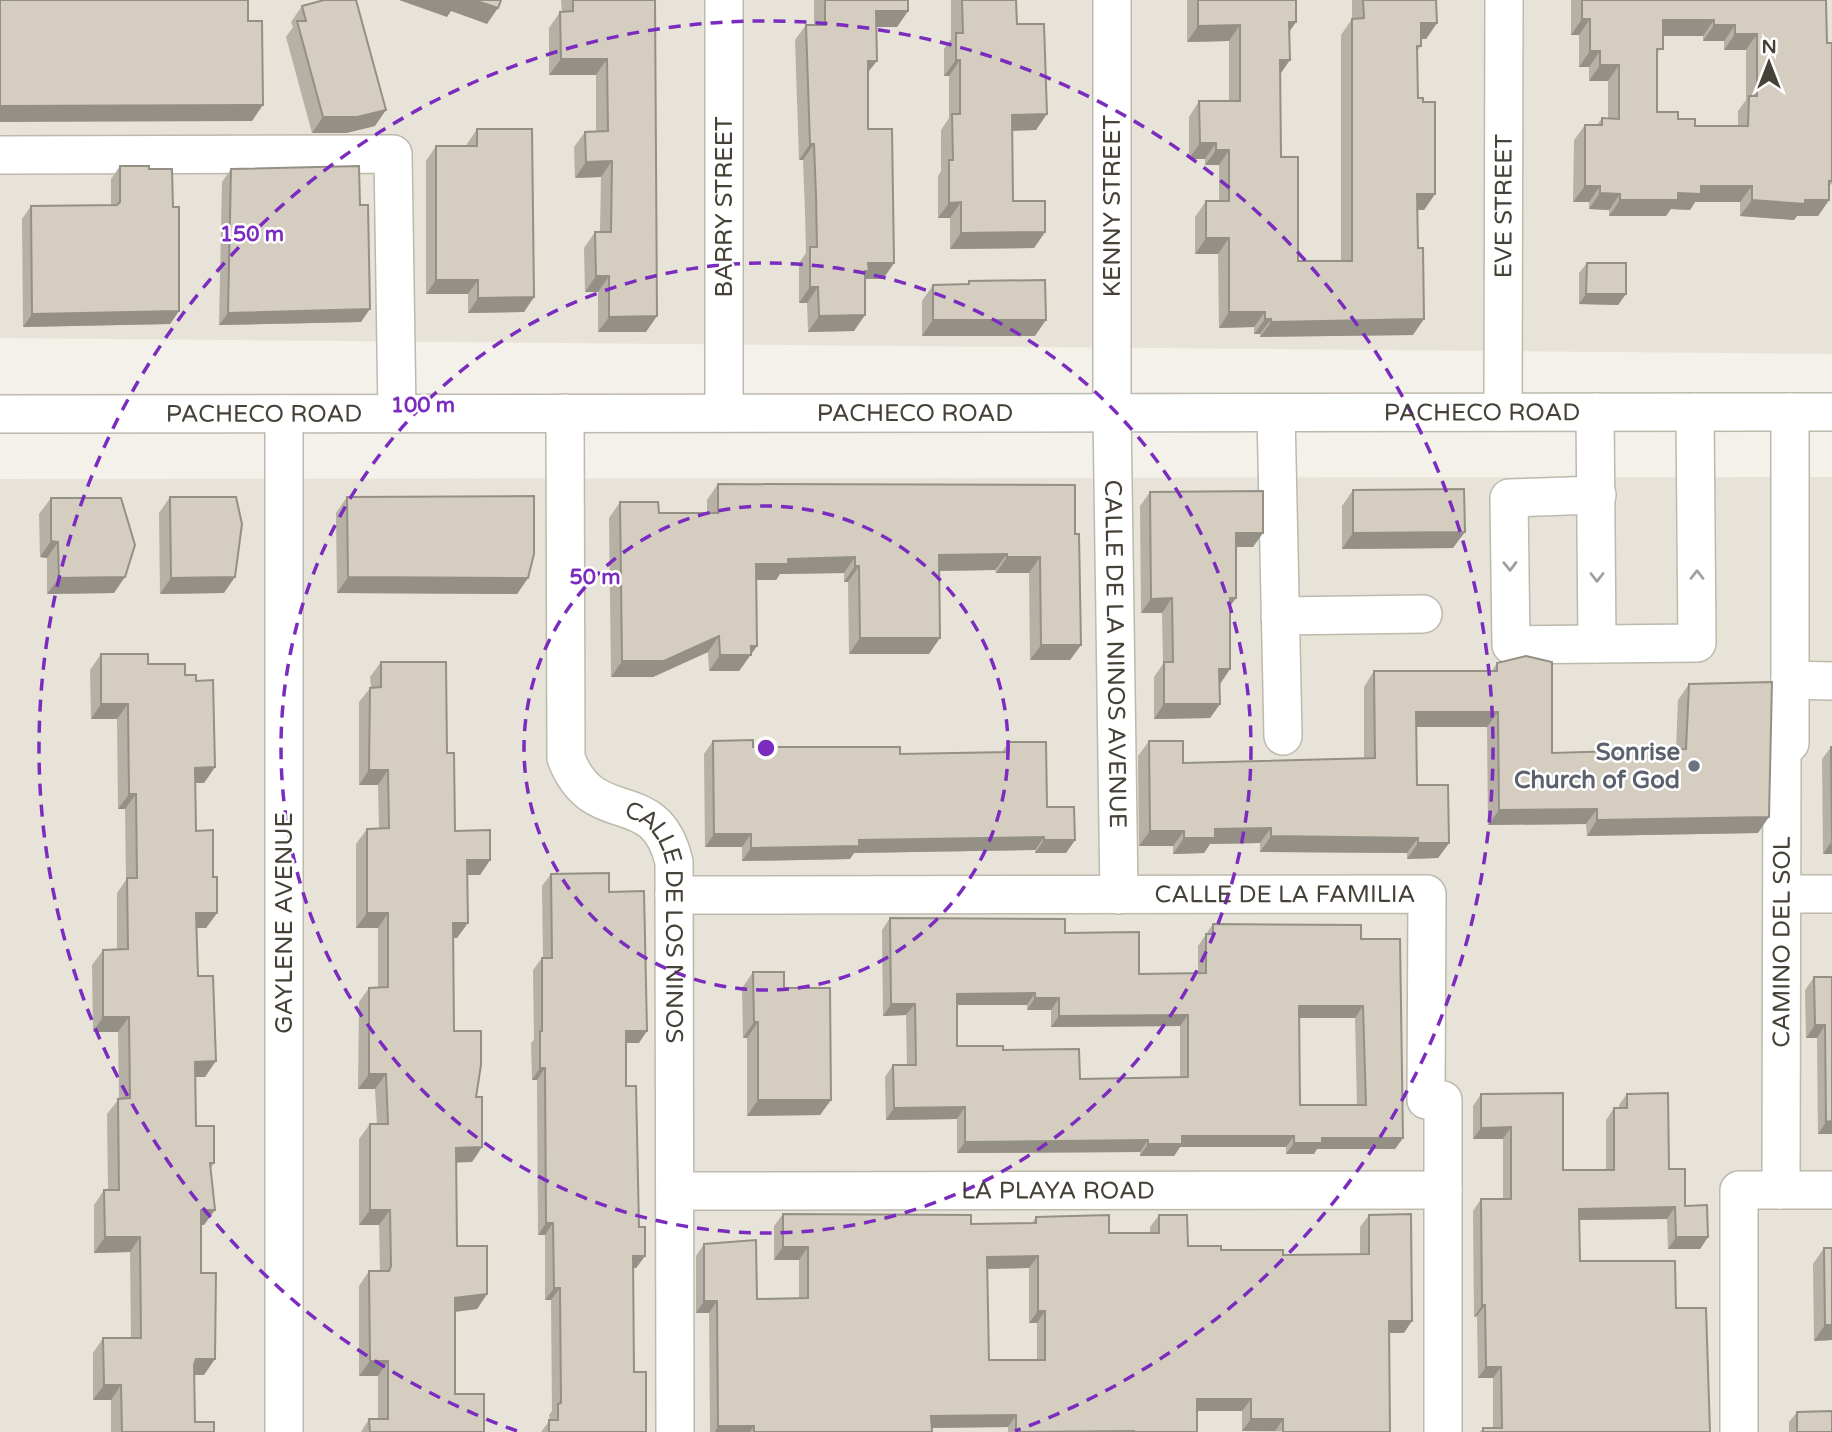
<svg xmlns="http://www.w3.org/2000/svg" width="1832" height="1432" viewBox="0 0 1832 1432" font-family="'Varela Round',sans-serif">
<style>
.residential{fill:#e7e3d8}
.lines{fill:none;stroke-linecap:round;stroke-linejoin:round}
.minor-casing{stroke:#beb9ad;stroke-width:40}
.minor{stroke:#fff;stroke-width:37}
.wall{fill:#b6b0a5;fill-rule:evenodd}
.shaded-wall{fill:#949086}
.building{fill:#d4cdc0;stroke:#949086;stroke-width:2;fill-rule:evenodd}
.oneway{stroke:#a3a09c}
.ring{fill:none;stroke:#7b2cbf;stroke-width:3.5;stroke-dasharray:12 9}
.worship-dot{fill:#6b7280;stroke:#fff;stroke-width:2.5}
.labels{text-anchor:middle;stroke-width:5;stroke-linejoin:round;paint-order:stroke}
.street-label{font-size:24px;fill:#474238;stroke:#fff}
.worship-label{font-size:24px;font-weight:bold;fill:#5b616d;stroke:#fff;text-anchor:end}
.centre{fill:#7b2cbf;stroke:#fff;stroke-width:3.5}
.ring-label{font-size:21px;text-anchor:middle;font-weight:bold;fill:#7b2cbf;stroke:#fff;stroke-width:5;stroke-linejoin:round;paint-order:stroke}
</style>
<rect width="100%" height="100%" fill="#f3f1e9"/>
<path class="residential" d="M0,0H1832V354L0,338Z
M1832,477V1432H0V479Z"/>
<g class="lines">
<g class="minor-casing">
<g id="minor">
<path id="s1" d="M1112,0V413L1119,895"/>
<path d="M0,155L393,154L397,414"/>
<path id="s2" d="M1503,412L1504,0"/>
<path d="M1595,412L1597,644"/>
<path id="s3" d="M565,413L566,758C594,832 655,782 674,862L675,1432"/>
<path d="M724,413V0"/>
<path d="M1276,413L1283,736"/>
<path id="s4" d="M0,414L1832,412"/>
<path d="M1597,495L1509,498L1511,645L1697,643L1695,412"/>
<path d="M1280,616L1423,614"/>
<path d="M1790,680L1832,681"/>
<path d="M1782,894H1832"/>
<path id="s5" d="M674,895L1427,894L1426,1100H1443V1432"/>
<path id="s6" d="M1781,1190L1782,751L1790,743V412"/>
<path id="s7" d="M675,1191L1443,1190"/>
<path d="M284,1432V414"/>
<path d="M1739,1432V1190H1832"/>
</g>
</g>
<use href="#minor" class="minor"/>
</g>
<path class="wall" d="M561,0H655L646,332H598V292H585L584,248L595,232H600L601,177L575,178L574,147L585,132L596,131V75H549V28L560,12H562Z
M814,0H908V11L897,27H876L868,73V129L894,263L883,279H865L854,331L808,332L807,303H799V263L806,253L805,212L803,160H799L795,40L806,25H814Z
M951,0H1015L1017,24L1036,130L1012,131L1013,201L1045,232L1034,248L950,249V218H938V176L941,171V130L949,118V76H944V49L951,39Z
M1187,0H1296V22L1289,31L1280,74L1281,157L1298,261H1341V35L1352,19V0H1436L1437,23L1426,39H1421V46L1417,51L1418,98L1435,194L1424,210H1417L1413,335L1260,337V334H1254V327L1219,328L1218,254H1195V217L1206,201H1219V165H1205V159H1189V117L1199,101H1229V41L1187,42Z
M1571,0H1826L1827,43H1832V183L1829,187V200L1818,216H1797L1794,220L1740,216V202H1695L1690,210L1671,209L1666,216H1609V210L1589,209V202H1573L1574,140L1585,125H1597L1602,118H1608V81H1589V67H1579V35H1571ZM1663,36H1703V41H1724V50H1746V100L1738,111V126H1695L1657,112V56Z
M302,6L375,126L346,133H312L286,37L293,27L291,22Z
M477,129L534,297L524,312L468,313V294H426V161L436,146H467V144Z
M120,166L149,169L173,207L179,311L170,324L23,327L22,219L31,206L111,205V179Z
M231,169L360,205L361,322L219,325L222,182Z
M1587,263L1626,294L1618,305L1579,304V273Z
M969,281L1035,336H922V301L933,285L967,284Z
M718,484L1075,534L1081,645L1070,660H1030L1029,573H996L995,570L939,571L929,654H849L848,582H844V573L780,574L776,580H756L757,646L739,671H709L708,652L653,677H611L609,518L620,502L659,513H707V500Z
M1353,490L1453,548L1342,549V506Z
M1150,492L1253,547H1236L1230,607V669L1220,684V704L1210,718L1154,719V677L1163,664L1162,613H1141L1140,506Z
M170,497L224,593L160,594L159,513Z
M347,497L528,578L517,594L337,593L336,513Z
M51,498L114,593L47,594V558L40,557L39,514Z
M101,654L148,664L185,675L196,681L215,767L204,783H195L196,831L213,877L217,913L206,928H197L198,976L205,1077H195L196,1126L214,1163L211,1168L204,1225H201V1273L204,1375H194L195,1422L214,1432H111V1400H93V1353L103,1338H131L130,1252L94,1253V1205L104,1190H108L107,1114L119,1099L118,1032H93L92,965L103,950L117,949V893L126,880L125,809H118L117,719H91L90,670Z
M381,662L447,753L455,831L490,860L480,875H467L457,938H453L454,1031L476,1097L482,1147L472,1162H456L457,1246L487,1294L477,1309L455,1312V1394L484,1432H361L369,1419H378V1376H359V1286L369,1271H380L379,1225H359V1139L370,1124H377L375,1089H358L359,1002L369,988L378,987V928H356V844L367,829H379L378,785H359V702L371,687L370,677Z
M1497,663L1552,753L1676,750L1678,700L1689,684L1758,833L1587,836L1586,824L1488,825L1487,727H1416L1417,785L1449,843L1438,858L1407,859V853L1260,852V843L1210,844L1204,853L1173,854V846H1139L1138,756L1149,741L1183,763L1364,758V687L1374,671H1492Z
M713,741L753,747L900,754L1002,752L1009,742L1047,807L1075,840L1066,853H1035V850L854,853L850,859L742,861V847H705L704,754Z
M1831,747L1832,854H1823L1822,759Z
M551,874L609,892L639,1043H626V1086L639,1227L645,1256L636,1268H633L634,1372L646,1432H541L550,1420L549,1415L552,1411L551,1300H545V1235H538L537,1080H532L531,1043L534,1040L533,970L542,958H543L542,886Z
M890,918L1065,933L1139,974L1198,973V946L1213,924L1361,939L1403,1138L1395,1149H1317L1314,1154H1286V1147H1180L1174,1156H1140V1152L957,1153V1119L886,1120L885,1077L893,1065H907L906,1015L883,1016L882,930ZM957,1005H1027V1010H1051V1027L1180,1026V1078L1080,1079L1003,1050L957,1046ZM1300,1018H1355L1357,1105H1300Z
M753,972L784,988L831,1100L820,1115L747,1116V1038H743L742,988Z
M1814,977H1832V1134H1818L1817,1038H1806L1805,990Z
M1481,1094L1563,1170H1606V1120L1614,1108H1619V1105L1627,1094L1669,1169L1685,1206L1708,1237L1700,1249H1668L1667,1219L1579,1220L1580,1261L1676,1308L1710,1432H1480L1483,1428H1493V1378H1478L1477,1316L1474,1317L1473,1211L1481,1199H1503V1139H1473V1106Z
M783,1214L971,1224L1032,1223L1036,1217L1109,1233H1150V1227L1159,1215L1188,1246L1221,1250L1283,1255L1360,1254V1227L1369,1215L1404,1333H1389L1390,1432L1242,1431V1411H1197V1432H1008V1427L932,1428V1432H710L709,1313H696V1256L704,1244L757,1299L799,1298V1260H774V1226ZM1029,1268V1323H1037V1360H989L987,1269Z
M1824,1248H1832V1340L1814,1341L1813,1264Z
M1797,1412L1832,1432H1789V1422Z"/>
<path class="shaded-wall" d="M399,0H474L498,8L487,24L451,11L447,17Z
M876,11H908L897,27H865Z
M1582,19H1590L1579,35H1571Z
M1663,20H1714L1703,36H1652Z
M1289,22H1296L1285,38Z
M1421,23H1437L1426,39H1410Z
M1240,25L1229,41L1187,42L1198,26Z
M1714,25H1735L1724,41H1703Z
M1735,34H1757L1746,50H1724Z
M1590,51H1600L1589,67H1579Z
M561,59H607L596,75H549Z
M956,60H960L949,76H944Z
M1280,60H1290L1279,76Z
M868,61H877L865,76Z
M1600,65H1619L1608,81H1589Z
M263,105L252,121L0,122V106Z
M386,110L375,126L346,133H312L323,117Z
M1047,114L1036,130L1001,131L1012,115Z
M1200,143H1216L1205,159H1189Z
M810,144H814L803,160H799Z
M1216,150H1229L1219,165H1205Z
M612,161L601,177L575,178L586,162Z
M1585,186H1600L1589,202H1573Z
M1701,186H1752L1740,202H1695L1690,210L1671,209L1666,216H1609L1620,200L1678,193Z
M1600,193L1620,194L1609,210L1589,209Z
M1417,194H1435L1424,210H1406Z
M1752,200H1829L1818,216H1797L1794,220L1740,216Z
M961,202L950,218H938L949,203Z
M1045,232L1034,248L950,249L961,233Z
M1206,238H1229L1218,254H1195Z
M868,263H894L883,279H863L858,287Z
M596,276H609L598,292H585Z
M436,280H478L468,294H426Z
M810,287H818L807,303H799Z
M1586,294H1626L1618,305L1579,304Z
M534,297L524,312L468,313L478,298Z
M370,309L361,322L219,325L228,313Z
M179,311L170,324L23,327L32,314Z
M1229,312H1265L1254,327L1219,328Z
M865,315L854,331L808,332L819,316Z
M657,316L646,332H598L609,317Z
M1265,319H1271L1260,334H1254Z
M1424,319L1413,335L1260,337L1271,322Z
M933,320H1046L1035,336H922Z
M1465,532L1453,548L1342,549L1353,533Z
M1236,533H1263L1253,547H1225Z
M51,541L58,542L47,558L40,557Z
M1007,554L995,570L928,571L939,555Z
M855,557L844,573L780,574L776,580H745L756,564L788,559Z
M1007,557H1040L1029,573H996Z
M855,566H859L848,582H844Z
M125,577L114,593L47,594L59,578Z
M235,577L224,593L160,594L171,578Z
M348,577L528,578L517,594L337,593Z
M1172,598L1162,613H1141L1151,599Z
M1230,598H1236L1226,612Z
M719,636L708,652L653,677H611L622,661Z
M860,638H940L929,654H849Z
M1041,645H1081L1070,660H1030Z
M751,646H757L739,671H709L720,655Z
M1219,669H1230L1220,684H1209Z
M101,704H128L117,719H91Z
M1164,704H1220L1210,718L1154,719Z
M1416,712H1498L1487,727H1405Z
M215,767L204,783H184L195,768Z
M369,770H388L378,785H359Z
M129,794H136L125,809H118Z
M1597,809L1586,824L1488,825L1499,810Z
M1769,817L1758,833L1587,836L1597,820Z
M1271,828L1260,843L1210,844L1204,853L1173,854L1184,838L1215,829Z
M1150,831H1184L1173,846H1139Z
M714,834H751L742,847H705Z
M1271,836L1418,838L1407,853L1260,852Z
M1044,837L1035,850L854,853L850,859L742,861L751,848L859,840Z
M1044,840H1075L1066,853H1035Z
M1832,841V854H1823Z
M1418,843H1449L1438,858L1407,859Z
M467,860H490L480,875H456Z
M196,913H217L206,928H186Z
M367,913H388L378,928H356Z
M453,923H468L457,938H442Z
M1035,993L1027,1005H949L957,994Z
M1035,998H1059L1051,1010H1027Z
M891,1004H915L906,1015L883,1016Z
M1299,1006H1363L1355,1018H1291Z
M1188,1015L1180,1026L1051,1027L1059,1016Z
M103,1017H129L118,1032H93Z
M754,1022H758L747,1038H743Z
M1815,1025H1825L1817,1038H1806Z
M626,1031H647L639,1043H617Z
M216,1061L205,1077H184L195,1062Z
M540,1068H545L537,1080H532Z
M369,1074H386L375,1089H358Z
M758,1100H831L820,1115L747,1116Z
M965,1107L957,1119L886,1120L894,1108Z
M1832,1121V1134H1818L1826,1122Z
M1511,1127L1503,1139H1473L1481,1128Z
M1182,1136H1294L1286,1147H1180L1174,1156H1140L1148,1144Z
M1322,1138H1403L1395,1149H1317L1314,1154H1286L1294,1143Z
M1148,1140L1140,1152L957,1153L965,1142Z
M482,1147L472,1162L445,1163L456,1148Z
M1675,1207L1667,1219L1571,1220L1579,1209Z
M201,1210H215L204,1225H191Z
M370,1210H390L379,1225H359Z
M546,1223H553L545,1235H538Z
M105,1237H140L130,1252L94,1253Z
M1676,1237H1708L1700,1249H1668Z
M783,1247H808L799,1260H774Z
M633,1256H645L636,1268H625Z
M1038,1256L1029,1268L979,1269L987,1257Z
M554,1288H560L551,1300H545Z
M487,1294L477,1309L444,1313L455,1298Z
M704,1301H717L709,1313H696Z
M1482,1305H1485L1477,1316L1474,1317Z
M1038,1311H1045L1037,1323H1029Z
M1389,1321H1412L1404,1333H1380Z
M1825,1325H1832V1340L1814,1341Z
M196,1359H215L204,1375H185Z
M370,1361H388L378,1376H359Z
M1486,1367H1501L1493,1378H1478Z
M104,1385H121L111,1400H93Z
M1197,1399H1251L1242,1411H1188Z
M1016,1415L1008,1427L923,1428L931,1416Z
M1251,1419H1283L1275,1431H1242Z
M718,1426H754L750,1432H715Z
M1134,1431L1133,1432H1077Z"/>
<path class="building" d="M0,0H248V21H262L263,105L0,106Z
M324,0H356L386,110L357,117H323L297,21H306L302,6Z
M474,0H501L498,8Z
M573,0H655L657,316L609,317V276H596L595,232H611L612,161L586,162L585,132L608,131L607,59H561L560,12L573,11Z
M825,0H908V11H876L877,61H868V129H892L894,263H868L869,271H865V315L819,316L818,287H810V247H817L816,196L814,144H810L806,25H825Z
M962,0H1016L1017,24H1044L1047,114L1012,115L1013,201H1045V232L961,233V202L949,203V160H953L952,114H960V60H956V33H963Z
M1198,0H1296V22H1289L1290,60H1280L1281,157H1298V261H1352V19L1364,18L1363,0H1436L1437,23H1421V46H1417L1418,98H1423V102H1435V194H1417L1418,248H1423L1424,319L1271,322V319H1265V312H1229V238H1206V201H1229V150H1216V143H1200L1199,101H1240V25L1198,26Z
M1582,0H1826L1827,43H1832V181H1829V200H1805V204L1752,200V186H1701V194L1678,193V200H1620V194L1600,193V186H1585V125H1602V118L1619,119V65H1600V51H1590V19H1582ZM1663,20H1714V25H1735V34H1757V96H1749L1748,126H1695V119H1678V112H1657V49H1663Z
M477,129H532L534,297L478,298V280H436V146H477Z
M120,166H149V169H172L173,207H179V311L32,314L31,206L117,205L120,202Z
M359,166L360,205H368L370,309L228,313L231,169Z
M1587,263H1626V294H1586Z
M1045,280L1046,320H933V285L969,284V281Z
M718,484L1075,485V534H1079L1081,645H1041L1040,557H1007V554L939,555L940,638H860L859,566H855V557L788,559V564H756L757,646H751V655H720L719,636L664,661H622L620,502H658L659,513H718Z
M1464,489L1465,532L1353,533V490Z
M1263,491V533H1236V598H1230V669H1219L1220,704H1164V662H1173L1172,598L1151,599L1150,492Z
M534,496V554L528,578L348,577L347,497Z
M170,497H236L242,524L235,577L171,578Z
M51,498H121L135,545L125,577L59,578L58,542L51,541Z
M101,654H148V664H185V675H196V681L213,680L215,767L195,768L196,831L213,830V877H217V913H196L198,976H213L216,1061L195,1062L196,1126H214V1163H210L215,1210H201V1273H216L215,1359H196L194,1365L195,1422H214V1432H122L121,1385H104L103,1338H141L140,1237H105L104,1190H119L118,1099L130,1098L129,1017H103V950L128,949L127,878H137L136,794H129L128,704H101Z
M1526,656L1552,662V753L1686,749L1689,684L1772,682L1769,817L1597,820V809L1499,810L1498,712H1416L1417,785H1448L1449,843H1418V838L1271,836V828L1215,829V838H1184V831H1150L1149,741H1183V763L1375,758L1374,671H1497V663Z
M381,662H446L447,753H454L455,831L490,830V860H467L468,923H453L454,1031H481V1065L476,1097H482V1147L456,1148L457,1246H487V1294L455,1298V1394H484V1432H370L369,1419H388V1361H370L369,1271H389L391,1266L390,1210H370V1124H388L386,1074H369V988L388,987V913H367V829L389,828L388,770H369L370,688L381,687Z
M753,740V747H900V754L1009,752V742H1046L1047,807H1074L1075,840H1044V837L859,840V846L751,848V834H714L713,741Z
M1831,747H1832V841Z
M609,873V892L644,891L647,1031H626V1086H636L639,1227H645V1256H633L634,1372H646V1432H549V1420H558V1404L561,1403L560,1288H554L553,1223H546L545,1068H540V1031H542V958H552L551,874Z
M890,918L1065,919V933L1139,932V974L1206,973V934H1213V924L1361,925V939H1400L1403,1138H1322V1143H1294V1136H1182V1144H1148V1140L965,1142V1107L894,1108L893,1065H916L915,1004H891ZM1035,993V998H1059V1016L1188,1015V1077L1080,1079L1079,1049L1003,1050V1046H957V994ZM1299,1006H1363L1366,1105H1300Z
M753,972H784V988H830L831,1100H758V1022H754Z
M1814,977H1832V1121L1826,1122L1825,1025H1815Z
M1563,1093V1170H1614V1108H1627V1094L1668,1093L1669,1169H1685V1206L1707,1205L1708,1237H1676L1675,1207L1579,1209L1580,1261H1675L1676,1308H1706L1710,1432H1483V1428H1502L1501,1367H1486L1485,1305H1482L1481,1199H1511V1127L1481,1128V1094Z
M783,1214L971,1215V1224L1036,1223V1217L1109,1215V1233H1159V1215H1187L1188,1246H1221V1250H1283V1255L1369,1254V1215L1411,1214L1412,1321H1389L1390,1432H1283V1419H1251V1399H1197V1432H1134V1431L1016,1432V1415L931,1416L932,1432H754V1426H718L717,1301H704V1244L756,1240L757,1299L808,1298V1247H783ZM1038,1256V1311H1045V1360H989L987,1257Z
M1824,1248H1832V1325H1825Z
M1832,1411V1432H1797V1412Z"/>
<defs><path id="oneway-chevron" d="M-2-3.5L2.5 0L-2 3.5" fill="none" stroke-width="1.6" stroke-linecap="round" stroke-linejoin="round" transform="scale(1.75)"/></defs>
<g class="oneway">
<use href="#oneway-chevron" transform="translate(1510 566) rotate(89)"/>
<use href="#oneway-chevron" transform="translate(1697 575) rotate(-90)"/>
<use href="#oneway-chevron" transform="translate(1597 577) rotate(90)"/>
</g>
<g class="ring">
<circle cx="766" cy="748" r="242"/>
<circle cx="766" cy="748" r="485"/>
<path d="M517 1431A727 727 0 1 1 1015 1431"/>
</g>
<circle class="worship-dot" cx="1694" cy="766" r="7"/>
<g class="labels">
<g class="street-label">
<text transform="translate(1112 206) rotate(-90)" y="8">KENNY STREET</text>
<text dy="8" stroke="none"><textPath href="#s2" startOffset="206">EVE STREET</textPath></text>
<text transform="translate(724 207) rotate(-90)" y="8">BARRY STREET</text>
<text dy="8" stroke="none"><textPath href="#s4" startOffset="1482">PACHECO ROAD</textPath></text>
<text dy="8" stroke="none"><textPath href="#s4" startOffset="915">PACHECO ROAD</textPath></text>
<text dy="8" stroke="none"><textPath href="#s4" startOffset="264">PACHECO ROAD</textPath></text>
<text dy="8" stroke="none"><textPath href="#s1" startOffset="654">CALLE DE LA NINOS AVENUE</textPath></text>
<text dy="8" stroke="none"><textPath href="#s5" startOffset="611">CALLE DE LA FAMILIA</textPath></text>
<text transform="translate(284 923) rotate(-90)" y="8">GAYLENE AVENUE</text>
<text dy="8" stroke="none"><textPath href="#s3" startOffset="556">CALLE DE LOS NINOS</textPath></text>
<text dy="8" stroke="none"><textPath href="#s6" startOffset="248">CAMINO DEL SOL</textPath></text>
<text dy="8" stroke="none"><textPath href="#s7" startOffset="383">LA PLAYA ROAD</textPath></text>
</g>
<g class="worship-label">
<text x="1680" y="760">Sonrise<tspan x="1680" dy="28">Church of God</tspan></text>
</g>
</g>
<circle cx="766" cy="748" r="10" class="centre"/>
<g class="ring-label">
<text x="252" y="241">150 m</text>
<text x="423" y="412">100 m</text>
<text x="595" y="584">50 m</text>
</g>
<g transform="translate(1769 63)" stroke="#ffffff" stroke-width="5" paint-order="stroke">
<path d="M0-5L12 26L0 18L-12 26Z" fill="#474238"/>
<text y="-10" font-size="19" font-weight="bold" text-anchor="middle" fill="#474238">N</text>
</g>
</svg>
